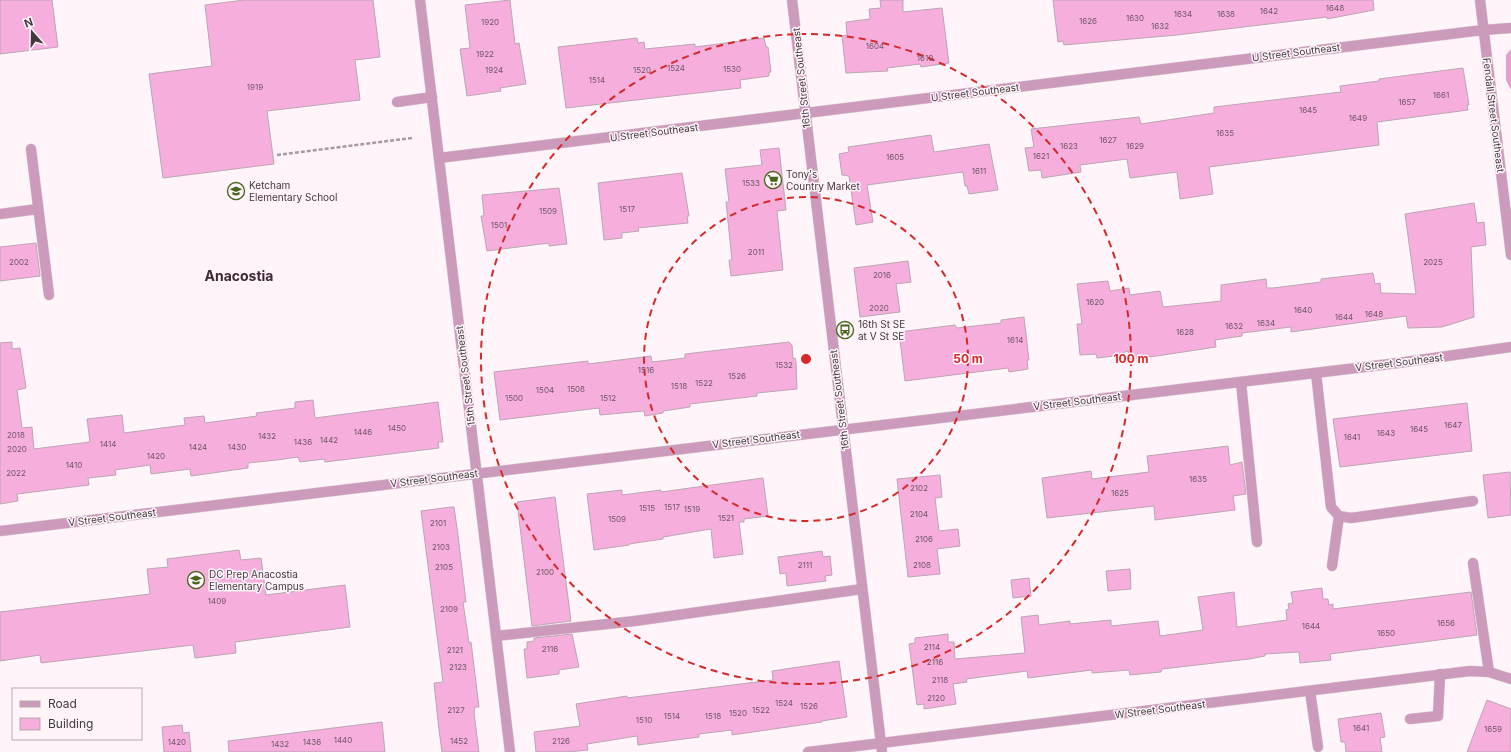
<svg xmlns="http://www.w3.org/2000/svg" width="1511" height="752" viewBox="0 0 1511 752" font-family="Inter,sans-serif">
<style>
.forest{fill:#e49dcc}
.building{fill:#f6aedd;stroke:#bca5b3}
.lines{fill:none;stroke-linecap:round;stroke-linejoin:round}
.service-casing{stroke:#d9cfd5;stroke-width:11}
.minor-casing{stroke:#d9cfd5;stroke-width:11}
.path{stroke:#a59ba1;stroke-width:2.5;stroke-dasharray:4 2;stroke-linecap:butt}
.service{stroke:#cc9aba;stroke-width:10}
.minor{stroke:#cc9aba;stroke-width:10}
.ring{fill:none;stroke:#d62828;stroke-width:2;stroke-dasharray:7 5}
.labels{text-anchor:middle;stroke-width:3;stroke-linejoin:round;paint-order:stroke}
.number-label{font-size:8px;fill:#705666}
.street-label{font-size:10px;fill:#43393f;stroke:#fef4fa}
.poi-label{font-size:10px;fill:#43393f;stroke:#fef4fa;text-anchor:start}
.district-label{font-size:14px;font-weight:bold;fill:#3d2b37;stroke:#fef4fa}
.centre{fill:#d62828;stroke:#fef4fa;stroke-width:2}
.ring-label{font-size:12px;text-anchor:middle;font-weight:bold;fill:#d62828;stroke:#fef4fa;stroke-width:3;stroke-linejoin:round;paint-order:stroke}
</style>
<rect width="100%" height="100%" fill="#fef4fa"/>
<path class="forest" d="M1511,49V90L1506,80V55Z"/>
<path class="building" d="M0,0H52L58,47L0,54Z
M244,0H373L380,57L355,60L360,100L267,111L274,164L163,178L149,74L212,66L205,5Z
M510,0L515,44L519,43L526,84L500,88L501,91L467,96L460,49L470,48L465,5Z
M880,0H903V12L942,8L949,63L921,67L920,64L887,68L888,71L846,73L842,36L847,35L846,22L870,19L869,9L881,8Z
M1053,0H1373L1374,10L1327,19V17L1177,35L1064,45L1063,41L1058,42Z
M637,38L638,43L644,42L645,49L695,44V47L764,38L766,47H768L771,72H769V76L740,80L741,88L566,108L558,47Z
M1463,68L1469,105H1467L1468,110L1377,122L1379,145L1209,167L1213,194L1180,199L1177,172L1130,178L1127,159L1080,165L1081,172L1042,178L1041,170L1029,171L1025,148L1034,147L1031,129L1139,117L1141,124L1214,113V107L1341,92L1340,86L1379,81V79Z
M931,135L934,152L989,144L998,190L969,194L967,186H965L963,172L867,185L873,222L856,225L849,176L842,175L839,154L849,152L848,147Z
M779,148L786,210L777,211L783,270L731,276L729,260H732L726,202H729L725,169L762,165L760,150Z
M682,173L689,216H687L688,223L638,228L639,231L622,233V238L604,240L598,183Z
M559,188L567,244L549,246V243L487,251L481,216H484L482,195Z
M1474,203L1477,223L1484,222L1486,245L1471,247L1474,317L1442,327L1408,328L1406,316L1291,332V327L1242,333V336L1215,340L1216,347L1150,357V356L1129,359L1128,351L1114,356L1097,358L1096,354L1080,355L1077,324H1082L1077,284L1108,281L1110,291L1129,288L1130,295L1160,291L1163,307L1221,301V285L1266,279L1267,288H1273L1321,282V279L1373,273L1375,284L1380,283L1381,293L1416,294L1405,214Z
M36,243L40,276L0,281V247Z
M908,261L911,282L896,284L900,312L860,317L854,268Z
M1024,317L1029,360H1027L1028,369L1009,372L1008,368L905,381L899,332L955,325L957,328L1001,323V320Z
M12,342V349L20,348L26,388L17,390L22,428L32,427L34,449L90,442L87,419L122,415L124,433L185,425L184,418L204,416L205,423L257,416L256,413L295,408V402L313,400L315,418L438,402L443,442H438L439,448L325,462L324,459L300,462L298,457L277,460L248,463V468L191,476L190,469L151,474L150,465L115,470L116,475L88,478L89,485L17,494L18,501L0,504V343Z
M789,342L792,345L793,359L795,358L796,362L797,389L757,393V396L690,404V407L663,411V413L645,416L644,411L600,415L599,408L500,420L494,372L588,361V364L651,356L652,362L685,358V354Z
M1467,403L1472,451L1340,467L1333,419Z
M1228,446L1230,465L1242,462L1246,494L1233,496L1235,510L1155,520L1154,506L1047,518L1042,478L1091,471L1092,479L1149,472L1147,456Z
M1510,472L1511,515L1488,518L1483,475Z
M940,475L942,497L935,498L939,531L958,529L960,546L937,549L940,574L908,577L897,479Z
M763,478L768,516L744,519V522H739L743,554L714,558L711,529L663,537V539L629,544V545L594,550L587,494L622,490V495L661,490V492Z
M555,497L571,621L532,626L517,502Z
M451,507H454L458,535L466,602H463L469,643L471,642L479,707H475L474,713L479,752H442L439,730L434,683L443,682L421,511Z
M239,550L241,560L261,558L266,595L345,585L350,627L235,642L236,653L195,658L193,645L41,663L40,655L0,661V612L150,594L147,569L168,567L167,559Z
M822,551L823,557L830,556L832,575L825,576L826,581L787,586L786,573L780,574L778,557Z
M1130,569L1131,589L1108,591L1106,571Z
M1029,578L1031,596L1013,598L1011,580Z
M1322,588L1323,599H1328L1329,605L1333,604V609L1471,592L1477,635L1330,654L1331,660L1300,663L1299,652L1265,654V656L1249,659L1162,669L1161,672L1130,675L1129,670L1092,673V670L1028,678L1027,671L966,679L967,682L953,684L956,704L924,709V704L917,705L909,644L915,643V638L948,634V642H954L955,659L1025,653L1021,617L1038,615L1039,625L1070,621V624L1111,620V626L1158,621L1160,636L1203,630L1198,597L1234,592L1237,627L1287,620L1286,610L1289,609L1288,604L1293,603L1291,592Z
M572,634L579,667L559,670V674L527,678L524,649H527V642L534,641V638Z
M839,661L847,717L822,721V722L732,735V730L699,734V737L638,745L637,736L587,744L588,750L568,752H536L534,732L580,726L576,704L627,696V698L773,680L772,671Z
M1487,700L1511,709V752H1467Z
M1381,713L1385,737L1380,738L1382,752H1346L1345,742H1341L1338,719Z
M382,722L385,752H229L228,741Z
M182,725L183,733L189,732L191,752H164L162,727Z"/>
<g class="lines">
<g class="service-casing">
<path id="service" d="M397,102L432,97
M31,149L49,295
M1316,373L1331,507L1339,516L1351,518L1473,501
M1241,382L1257,542
M1473,563L1489,672
M1332,566L1339,516
M496,636L635,621L862,589
M1310,691L1318,747
M1410,719L1438,716L1440,674"/>
</g>
<g class="minor-casing">
<path id="minor" d="M420,0L510,752
M792,0L882,752
M1480,0L1511,255
M439,158L1483,30L1511,28
M0,214L38,209
M0,531L1398,363L1511,347
M808,752L1470,671L1489,672L1511,679"/>
</g>
<path class="path" d="M277,155L412,138"/>
<use href="#service" class="service"/>
<use href="#minor" class="minor"/>
</g>
<g class="ring">
<circle cx="806" cy="359" r="162"/>
<circle cx="806" cy="359" r="325"/>
</g>
<defs>
<g id="supermarket-ring" transform="scale(0.9)"><circle r="9.5" fill="#fef4fa" stroke="#45661c" stroke-width="1.5"/><path d="M-6-5.5h2.5l.6 2H6L4.5 2H-2.5L-4.4-4H-6ZM-1.5 3.2a1.3 1.3 0 1 0 .1 0ZM3 3.2a1.3 1.3 0 1 0 .1 0Z" fill="#45661c"/></g>
<g id="school-ring" transform="scale(0.9)"><circle r="9.5" fill="#fef4fa" stroke="#45661c" stroke-width="1.5"/><path d="M0-5L7-2L0 1L-7-2ZM-4 1L0 2.5L4 1V4Q0 6-4 4Z" fill="#45661c"/></g>
<g id="bus-ring" transform="scale(0.9)"><circle r="9.5" fill="#fef4fa" stroke="#45661c" stroke-width="1.5"/><path d="M-5-6H5V4H4V6H2V4H-2V6H-4V4H-5ZM-3.5-4V0h7V-4ZM-3.5 1.2v1.5H-2V1.2ZM2 1.2v1.5H3.5V1.2Z" fill="#45661c"/></g>
</defs>
<g fill-rule="evenodd">
<use href="#supermarket-ring" x="773" y="180"/>
<use href="#school-ring" x="236" y="191"/>
<use href="#bus-ring" x="845" y="330"/>
<use href="#school-ring" x="196" y="580"/>
</g>
<g class="labels">
<g class="number-label">
<text x="1335" y="11">1648</text>
<text x="1269" y="14">1642</text>
<text x="1183" y="17">1634</text>
<text x="1226" y="17">1638</text>
<text x="1135" y="21">1630</text>
<text x="1088" y="24">1626</text>
<text x="490" y="25">1920</text>
<text x="1160" y="29">1632</text>
<text x="875" y="49">1604</text>
<text x="485" y="57">1922</text>
<text x="925" y="61">1610</text>
<text x="676" y="71">1524</text>
<text x="732" y="72">1530</text>
<text x="494" y="73">1924</text>
<text x="642" y="73">1520</text>
<text x="597" y="83">1514</text>
<text x="255" y="90">1919</text>
<text x="1441" y="98">1661</text>
<text x="1407" y="105">1657</text>
<text x="1308" y="113">1645</text>
<text x="1358" y="121">1649</text>
<text x="1225" y="136">1635</text>
<text x="1108" y="143">1627</text>
<text x="1069" y="149">1623</text>
<text x="1135" y="149">1629</text>
<text x="1041" y="159">1621</text>
<text x="895" y="160">1605</text>
<text x="979" y="174">1611</text>
<text x="751" y="186">1533</text>
<text x="627" y="212">1517</text>
<text x="548" y="214">1509</text>
<text x="499" y="228">1501</text>
<text x="756" y="255">2011</text>
<text x="19" y="265">2002</text>
<text x="1433" y="265">2025</text>
<text x="882" y="278">2016</text>
<text x="1095" y="305">1620</text>
<text x="879" y="311">2020</text>
<text x="1303" y="313">1640</text>
<text x="1374" y="317">1648</text>
<text x="1344" y="320">1644</text>
<text x="1266" y="326">1634</text>
<text x="1234" y="329">1632</text>
<text x="1185" y="335">1628</text>
<text x="1015" y="343">1614</text>
<text x="784" y="368">1532</text>
<text x="646" y="373">1516</text>
<text x="737" y="379">1526</text>
<text x="704" y="386">1522</text>
<text x="679" y="389">1518</text>
<text x="576" y="392">1508</text>
<text x="545" y="393">1504</text>
<text x="514" y="401">1500</text>
<text x="608" y="401">1512</text>
<text x="1453" y="428">1647</text>
<text x="397" y="431">1450</text>
<text x="1419" y="432">1645</text>
<text x="363" y="435">1446</text>
<text x="1386" y="436">1643</text>
<text x="16" y="438">2018</text>
<text x="267" y="439">1432</text>
<text x="1352" y="440">1641</text>
<text x="329" y="443">1442</text>
<text x="303" y="445">1436</text>
<text x="108" y="447">1414</text>
<text x="198" y="450">1424</text>
<text x="237" y="450">1430</text>
<text x="17" y="452">2020</text>
<text x="156" y="459">1420</text>
<text x="74" y="468">1410</text>
<text x="16" y="476">2022</text>
<text x="1198" y="482">1635</text>
<text x="919" y="491">2102</text>
<text x="1120" y="496">1625</text>
<text x="672" y="510">1517</text>
<text x="647" y="511">1515</text>
<text x="692" y="512">1519</text>
<text x="919" y="517">2104</text>
<text x="726" y="521">1521</text>
<text x="617" y="522">1509</text>
<text x="438" y="526">2101</text>
<text x="924" y="542">2106</text>
<text x="441" y="550">2103</text>
<text x="805" y="568">2111</text>
<text x="922" y="568">2108</text>
<text x="444" y="570">2105</text>
<text x="545" y="575">2100</text>
<text x="217" y="604">1409</text>
<text x="449" y="612">2109</text>
<text x="1446" y="626">1656</text>
<text x="1311" y="629">1644</text>
<text x="1386" y="636">1650</text>
<text x="932" y="650">2114</text>
<text x="550" y="652">2116</text>
<text x="455" y="653">2121</text>
<text x="935" y="665">2116</text>
<text x="458" y="670">2123</text>
<text x="940" y="683">2118</text>
<text x="936" y="701">2120</text>
<text x="784" y="706">1524</text>
<text x="809" y="709">1526</text>
<text x="456" y="713">2127</text>
<text x="761" y="713">1522</text>
<text x="738" y="716">1520</text>
<text x="672" y="719">1514</text>
<text x="713" y="719">1518</text>
<text x="644" y="723">1510</text>
<text x="1361" y="731">1641</text>
<text x="1493" y="732">1659</text>
<text x="343" y="743">1440</text>
<text x="459" y="744">1452</text>
<text x="561" y="744">2126</text>
<text x="177" y="745">1420</text>
<text x="312" y="745">1436</text>
<text x="280" y="747">1432</text>
</g>
<g class="street-label">
<text transform="translate(1296 52) rotate(-7)" y="4">U Street Southeast</text>
<text transform="translate(801 78) rotate(-96)" y="4">16th Street Southeast</text>
<text transform="translate(975 92) rotate(-7)" y="4">U Street Southeast</text>
<text transform="translate(1494 115) rotate(83)" y="4">Fendall Street Southeast</text>
<text transform="translate(654 132) rotate(-7)" y="4">U Street Southeast</text>
<text transform="translate(1399 362) rotate(-7)" y="4">V Street Southeast</text>
<text transform="translate(465 376) rotate(-97)" y="4">15th Street Southeast</text>
<text transform="translate(839 400) rotate(-97)" y="4">16th Street Southeast</text>
<text transform="translate(1077 401) rotate(-7)" y="4">V Street Southeast</text>
<text transform="translate(756 439) rotate(-7)" y="4">V Street Southeast</text>
<text transform="translate(434 478) rotate(-7)" y="4">V Street Southeast</text>
<text transform="translate(112 517) rotate(-7)" y="4">V Street Southeast</text>
<text transform="translate(1160 709) rotate(-7)" y="4">W Street Southeast</text>
</g>
<g class="poi-label">
<text x="786" y="178">Tony's<tspan x="786" dy="12">Country Market</tspan></text>
<text x="249" y="189">Ketcham<tspan x="249" dy="12">Elementary School</tspan></text>
<text x="858" y="328">16th St SE<tspan x="858" dy="12">at V St SE</tspan></text>
<text x="209" y="578">DC Prep Anacostia<tspan x="209" dy="12">Elementary Campus</tspan></text>
</g>
<g class="district-label">
<text x="239" y="281">Anacostia</text>
</g>
</g>
<circle cx="806" cy="359" r="6" class="centre"/>
<g class="ring-label">
<text x="968" y="363">50 m</text>
<text x="1131" y="363">100 m</text>
</g>
<rect x="12" y="688" width="130" height="52" fill="#fef4fa" stroke="#b3a9af"/>
<rect x="20" y="701" width="20" height="6" fill="#cc9aba" stroke="#b3a9af"/>
<text x="48" y="708" font-size="12" fill="#43393f">Road</text>
<rect x="20" y="718" width="20" height="12" fill="#f6aedd" stroke="#b3a9af"/>
<text x="48" y="728" font-size="12" fill="#43393f">Building</text>
<g transform="translate(32 32) rotate(340)" stroke="#fef4fa" stroke-width="3" paint-order="stroke">
<path d="M0-3L7 15L0 10L-7 15Z" fill="#43393f"/>
<text y="-6" font-size="11" font-weight="bold" text-anchor="middle" fill="#43393f">N</text>
</g>
</svg>
